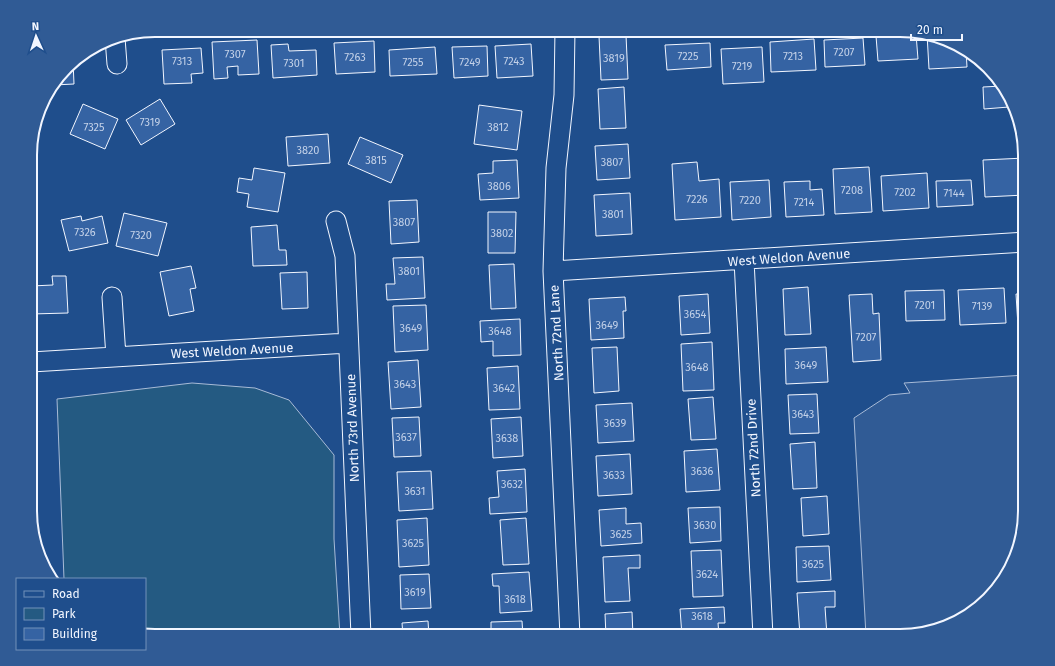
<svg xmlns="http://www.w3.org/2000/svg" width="1055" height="666" viewBox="0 0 1055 666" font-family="'Fira Sans',sans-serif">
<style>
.green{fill:#245a82;stroke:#a8bbd7}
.parking{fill:#305b95;stroke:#a8bbd7}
.building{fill:#3563a3;stroke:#f2f6ff}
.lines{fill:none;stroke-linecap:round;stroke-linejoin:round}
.minor-casing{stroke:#f2f6ff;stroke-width:21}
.minor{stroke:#1f4e8c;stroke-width:19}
.labels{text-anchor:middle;stroke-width:3;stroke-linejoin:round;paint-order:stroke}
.number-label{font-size:11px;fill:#c3d1e8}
.street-label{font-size:13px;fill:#f2f6ff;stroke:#1f4e8c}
.rim{fill:none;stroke:#f2f6ff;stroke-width:2}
</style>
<rect width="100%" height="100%" fill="#1f4e8c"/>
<path class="green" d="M192,383L255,388L289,400L334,455V539L340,636L145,635V579H64L57,399Z"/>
<path class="parking" d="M1025,375V519L1004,580L962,619L908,636H866L854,418L889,395L910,393L904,383Z"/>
<path class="building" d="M916,34L918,59L878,61L876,36Z
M927,34L940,37L966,50L967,67L929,69Z
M626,35L628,79L601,80L599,36Z
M863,38L865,65L825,67L824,40Z
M814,39L816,70L771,72L770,42Z
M257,40L259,74L238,75V66L227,67L228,78L214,79L212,42Z
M374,41L375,72L336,74L334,43Z
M710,43L711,67L667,70L665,45Z
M288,44L289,51L316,50L317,75L273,78L271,45Z
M531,44L533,76L497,78L495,46Z
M487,46L488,76L454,78L452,47Z
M435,47L437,74L390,76L389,50Z
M762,47L764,82L723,84L721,49Z
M201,48L203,73L191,74L192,83L164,84L162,50Z
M73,61L74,84L54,85Z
M1002,86L1008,92L1009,107L984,109L983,87Z
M624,87L626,128L600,129L598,89Z
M160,99L175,124L141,145L126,120Z
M83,104L118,119L105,149L70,134Z
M479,105L522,111L517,150L474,144Z
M328,134L330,163L288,166L286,137Z
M360,137L403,155L391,183L348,164Z
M628,144L630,178L597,180L595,146Z
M1025,158V195L985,197L983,160Z
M517,160L519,198L480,200L478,174L493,173V161Z
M697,162L699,181L719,179L721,217L675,220L672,164Z
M869,167L872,212L835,214L833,169Z
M254,168L285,173L278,212L247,207L249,194L237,192L239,178L252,180Z
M927,173L929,208L883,211L881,176Z
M769,180L771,217L732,220L730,182Z
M971,180L973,205L937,207L936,181Z
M810,181V190L822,189L824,215L786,217L784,182Z
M630,193L632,234L596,236L594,195Z
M417,200L419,242L391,244L389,201Z
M488,212H516L515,253H488Z
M124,213L167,223L158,256L116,246Z
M81,216L82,221L102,216L108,243L69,251L61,220Z
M277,225L279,250H286L287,265L253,266L251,227Z
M423,257L425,298L387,300L386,284H395L393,258Z
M514,264L516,308L491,309L489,265Z
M191,266L196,288L190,289L194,311L169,316L160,272Z
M307,272L308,308L282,309L280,273Z
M52,276H66L68,313L31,314V286L53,285Z
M808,287L811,334L785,335L783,289Z
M1004,288L1006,323L960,325L958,290Z
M944,290L945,320L906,321L905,291Z
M708,294L710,333L681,335L679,296Z
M872,294L873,314L879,313L881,360L853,362L849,295Z
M1016,294H1025V326H1018Z
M625,297L626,311H623L624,338L591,340L589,299Z
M426,305L428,350L395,352L393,306Z
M520,319L521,355L493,356V341L481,342L480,321Z
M712,342L714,390L683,391L681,344Z
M617,347L619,391L594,393L592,348Z
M826,347L828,382L786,384L785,349Z
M418,360L421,407L391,409L388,362Z
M518,366L520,409L489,410L487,368Z
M817,394L819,433L790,434L788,395Z
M713,397L716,439L691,440L688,399Z
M632,403L634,441L598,443L596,405Z
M419,417L421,456L394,457L392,418Z
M521,417L523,456L493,458L491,419Z
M815,442L817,488L793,489L790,444Z
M717,449L720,490L686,492L684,451Z
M630,454L632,494L598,496L596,456Z
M525,469L527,512L490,514L489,498L499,497L497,471Z
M431,471L433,509L399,511L397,472Z
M827,496L829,534L803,536L801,498Z
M720,507L721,541L690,543L688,508Z
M626,508V524L641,523L642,543L601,546L599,510Z
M427,518L429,565L399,567L397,520Z
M526,518L529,564L503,565L500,520Z
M829,546L831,580L797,582L796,547Z
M721,550L723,596L693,597L691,551Z
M640,555V568H628L630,601L605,602L603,557Z
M529,572L532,611L500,613L499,586H493L492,574Z
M429,574L431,608L401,609L400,575Z
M835,591V607H825L827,636H800L797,593Z
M724,607L725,623H718L719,636H682L680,609Z
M632,612L633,636H606L605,614Z
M428,621L429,636H403L402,623Z
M522,621L523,636H491V622Z"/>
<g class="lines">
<g class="minor-casing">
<path id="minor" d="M565,30L564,95L556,168L553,271L570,636
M115,38L117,64
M336,221L345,256L361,636
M744,260L763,636
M553,271L1025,242
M112,297L116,357
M31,362L348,343"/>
</g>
<use href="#minor" class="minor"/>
</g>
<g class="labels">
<g class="number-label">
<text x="844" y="56">7207</text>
<text x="235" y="58">7307</text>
<text x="688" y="60">7225</text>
<text x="793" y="60">7213</text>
<text x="355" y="61">7263</text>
<text x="614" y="62">3819</text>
<text x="182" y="65">7313</text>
<text x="514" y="65">7243</text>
<text x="413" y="66">7255</text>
<text x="470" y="66">7249</text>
<text x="294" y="67">7301</text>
<text x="742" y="70">7219</text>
<text x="150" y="126">7319</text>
<text x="94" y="131">7325</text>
<text x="498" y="131">3812</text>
<text x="308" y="154">3820</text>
<text x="376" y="164">3815</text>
<text x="612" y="166">3807</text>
<text x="499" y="190">3806</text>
<text x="852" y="194">7208</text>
<text x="905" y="196">7202</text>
<text x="954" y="197">7144</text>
<text x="697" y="203">7226</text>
<text x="750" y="204">7220</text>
<text x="804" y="206">7214</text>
<text x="613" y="218">3801</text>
<text x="404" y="226">3807</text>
<text x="85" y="236">7326</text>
<text x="502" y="237">3802</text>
<text x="141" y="239">7320</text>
<text x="409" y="275">3801</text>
<text x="925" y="309">7201</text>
<text x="982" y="310">7139</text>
<text x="695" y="318">3654</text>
<text x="607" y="329">3649</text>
<text x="411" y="332">3649</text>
<text x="500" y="335">3648</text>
<text x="866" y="341">7207</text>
<text x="806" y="369">3649</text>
<text x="697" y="371">3648</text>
<text x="405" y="388">3643</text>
<text x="504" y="392">3642</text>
<text x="803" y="418">3643</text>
<text x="615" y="427">3639</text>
<text x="406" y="441">3637</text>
<text x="507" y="442">3638</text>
<text x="702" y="475">3636</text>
<text x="614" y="479">3633</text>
<text x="512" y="488">3632</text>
<text x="415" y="495">3631</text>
<text x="705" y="529">3630</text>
<text x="621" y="538">3625</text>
<text x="413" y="547">3625</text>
<text x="813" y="568">3625</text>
<text x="707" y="578">3624</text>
<text x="415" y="596">3619</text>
<text x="515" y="603">3618</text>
<text x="702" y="620">3618</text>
</g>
<g class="street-label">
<text transform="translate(789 257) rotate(-4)" y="5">West Weldon Avenue</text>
<text transform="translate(556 333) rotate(-93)" y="5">North 72nd Lane</text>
<text transform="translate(232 350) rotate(-3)" y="5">West Weldon Avenue</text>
<text transform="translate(352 428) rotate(-92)" y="5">North 73rd Avenue</text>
<text transform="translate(753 448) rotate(-93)" y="5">North 72nd Drive</text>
</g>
</g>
<path d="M0 0H1055V666H0ZM155 37H900A118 118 0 0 1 1018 155V511A118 118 0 0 1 900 629H155A118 118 0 0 1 37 511V155A118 118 0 0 1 155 37Z" fill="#305b95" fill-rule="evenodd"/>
<path class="rim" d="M155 37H900A118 118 0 0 1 1018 155V511A118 118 0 0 1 900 629H155A118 118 0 0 1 37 511V155A118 118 0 0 1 155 37Z"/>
<rect x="16" y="578" width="130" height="72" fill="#1f4e8c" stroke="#7391ba"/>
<rect x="24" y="591" width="20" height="6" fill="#1f4e8c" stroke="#7391ba"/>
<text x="52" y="598" font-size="12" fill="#f2f6ff">Road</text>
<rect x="24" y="608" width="20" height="12" fill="#245a82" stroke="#7391ba"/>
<text x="52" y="618" font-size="12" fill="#f2f6ff">Park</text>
<rect x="24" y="628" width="20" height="12" fill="#3563a3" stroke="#7391ba"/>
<text x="52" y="638" font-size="12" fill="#f2f6ff">Building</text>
<g transform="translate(36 36) rotate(357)" stroke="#1f4e8c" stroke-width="3" paint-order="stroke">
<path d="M0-3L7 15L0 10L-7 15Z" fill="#f2f6ff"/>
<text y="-6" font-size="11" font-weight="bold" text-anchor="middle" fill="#f2f6ff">N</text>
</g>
<path d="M911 34v6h51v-6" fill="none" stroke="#f2f6ff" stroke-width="2"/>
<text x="917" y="34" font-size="12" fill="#f2f6ff" stroke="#1f4e8c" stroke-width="3" paint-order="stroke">20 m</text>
</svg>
